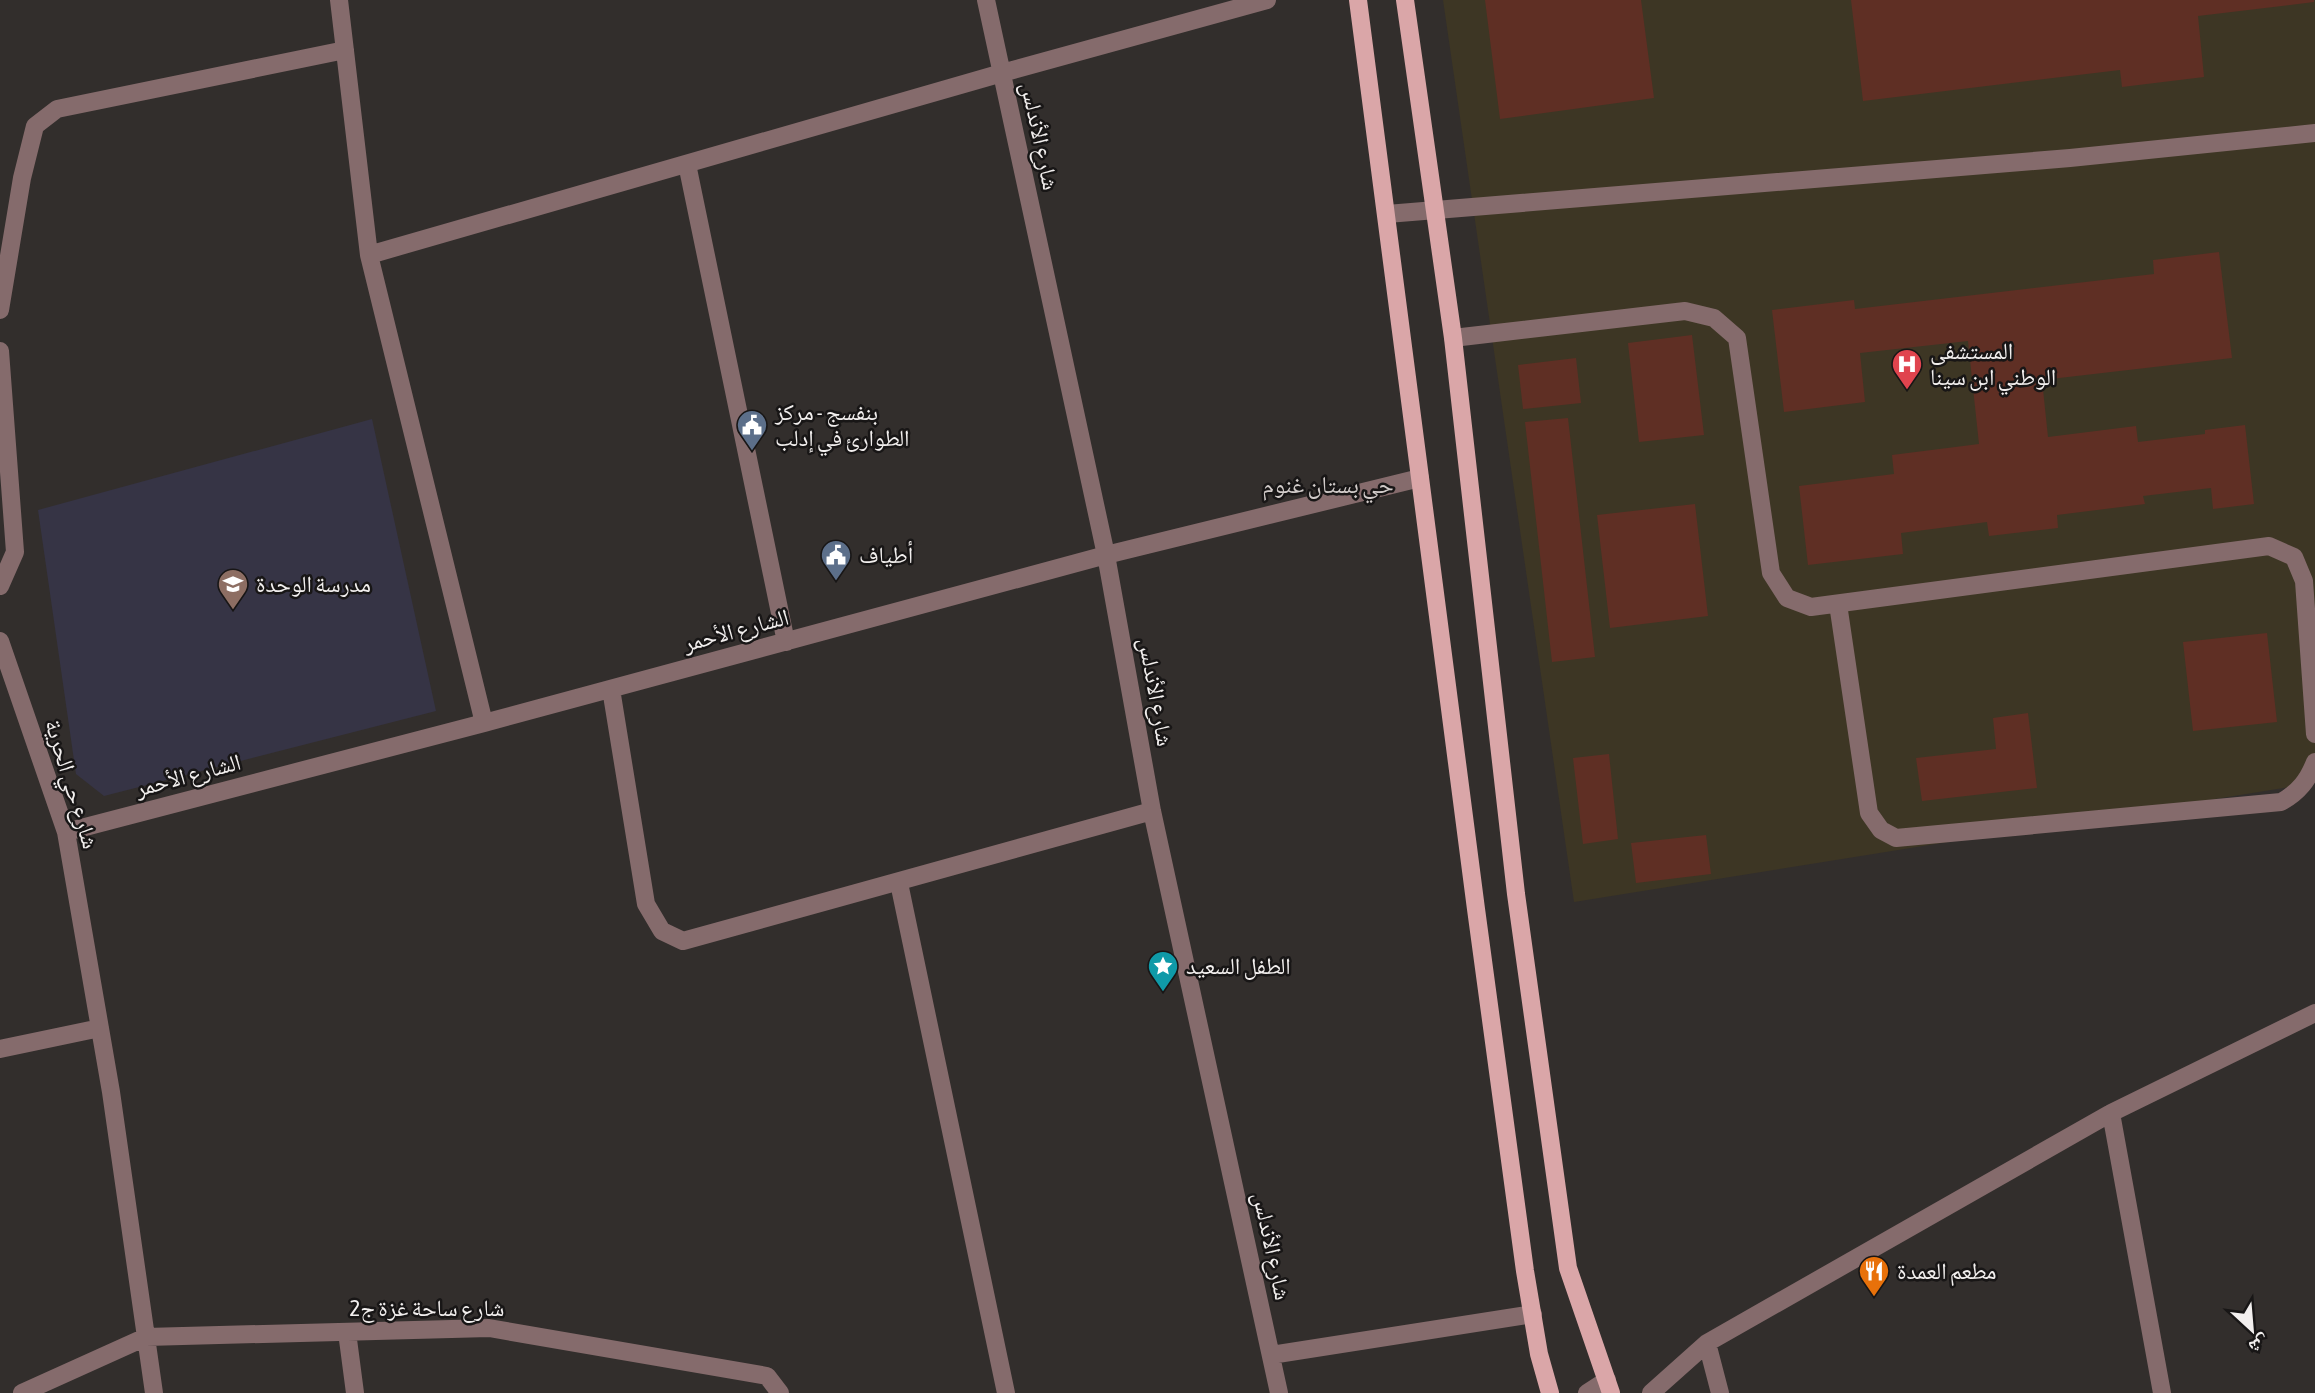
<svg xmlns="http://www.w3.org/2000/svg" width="2315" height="1393" viewBox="0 0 2315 1393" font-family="'Asap Condensed','Noto Naskh Arabic',sans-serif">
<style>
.education{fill:#363445}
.medical{fill:#3d3624}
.building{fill:#5f2f24}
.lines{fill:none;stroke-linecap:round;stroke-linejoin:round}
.minor{stroke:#856b6c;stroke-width:18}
.major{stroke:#daa6a8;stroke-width:18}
.labels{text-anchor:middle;stroke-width:5;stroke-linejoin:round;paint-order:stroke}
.street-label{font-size:23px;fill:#f2efee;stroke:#181616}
.poi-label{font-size:23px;fill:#f2efee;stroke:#181616;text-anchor:start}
.neighbourhood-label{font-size:24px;fill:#d1cbc9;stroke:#181616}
</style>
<rect width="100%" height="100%" fill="#322e2c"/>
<path class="education" d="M372,419L436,711L104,796L76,774L38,510Z"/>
<path class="medical" d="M1443,0H2315V783L1574,902Z"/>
<path class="building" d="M1485,0H1641L1654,98L1500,119Z
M1851,0H2314V2L2198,16L2204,77L2122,87L2120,70L1863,101Z
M2219,252L2232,358L2042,380L2048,437L2136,426L2138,442L2205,434V430L2245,425L2254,504L2213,509L2211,488L2143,496L2145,504L2057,515L2058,528L1989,536L1987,522L1901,533L1903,554L1808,565L1799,486L1894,474L1892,455L1979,444L1968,341L1860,353L1865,402L1784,412L1772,310L1854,300L1855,309L2154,274L2153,260Z
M1692,335L1704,435L1639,442L1628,343Z
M1576,358L1581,403L1523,409L1518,365Z
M1568,418L1595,657L1552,662L1525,422Z
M1695,504L1708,616L1610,628L1597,515Z
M2267,633L2277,722L2193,731L2183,642Z
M2028,713L2037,788L1922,801L1916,758L1996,749L1993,718Z
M1609,754L1618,839L1583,844L1573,758Z
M1706,835L1711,874L1636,883L1631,843Z"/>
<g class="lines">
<path class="minor" d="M339,0L369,255L484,723
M986,0L1106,555L1152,811L1279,1393
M687,164L786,642
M1387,214L2070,158L2315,133
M369,255L1002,73L1267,0
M0,310L22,178L35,126L57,109L345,50
M1453,338L1685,311L1714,318L1737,338L1771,573L1787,598L1811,607L2269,546L2294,557L2304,581L2315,734
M0,351L15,552L0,586
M1838,604L1869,813L1881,830L1896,838L2281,802C2299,792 2308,780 2315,762
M0,641L66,832L111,1092L154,1393
M611,689L646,904L662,931L683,941L1152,811
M66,832L484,723L1106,555L1420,478
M899,883L1006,1393
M0,1049L100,1028
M2111,1113L2162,1393
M347,1332L355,1393
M1707,1343L1720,1393
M1271,1355L1533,1314
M22,1393L146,1337L489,1328L767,1376L780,1393
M1587,1393L1607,1380
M1651,1393L1707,1343L2111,1113L2315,1013"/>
<path class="major" d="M1358,0L1476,909L1525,1271L1539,1354L1550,1393
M1405,0L1453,338L1516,894L1568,1268L1611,1393"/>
</g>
<defs>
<g id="hospital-pin" transform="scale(1.575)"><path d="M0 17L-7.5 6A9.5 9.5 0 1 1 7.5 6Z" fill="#e0444e" stroke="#181616"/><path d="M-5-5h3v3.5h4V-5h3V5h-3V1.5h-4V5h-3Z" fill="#fff"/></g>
<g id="civic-pin" transform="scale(1.575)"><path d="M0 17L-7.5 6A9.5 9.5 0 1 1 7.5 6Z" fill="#5c6f8a" stroke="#181616"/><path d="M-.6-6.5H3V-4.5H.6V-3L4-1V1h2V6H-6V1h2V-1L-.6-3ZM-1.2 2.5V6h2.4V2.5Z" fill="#fff"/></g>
<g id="school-pin" transform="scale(1.575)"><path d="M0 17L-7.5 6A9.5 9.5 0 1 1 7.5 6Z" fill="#8d6e63" stroke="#181616"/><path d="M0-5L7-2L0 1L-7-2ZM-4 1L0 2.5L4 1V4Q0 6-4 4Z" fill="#fff"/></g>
<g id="sight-pin" transform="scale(1.575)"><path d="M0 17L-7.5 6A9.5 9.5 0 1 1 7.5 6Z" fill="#0f9aa8" stroke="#181616"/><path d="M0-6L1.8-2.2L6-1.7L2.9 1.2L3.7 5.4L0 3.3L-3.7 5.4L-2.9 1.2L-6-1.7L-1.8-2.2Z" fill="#fff"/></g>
<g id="restaurant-pin" transform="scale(1.575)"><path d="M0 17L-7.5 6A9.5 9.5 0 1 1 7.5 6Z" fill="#e8710a" stroke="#181616"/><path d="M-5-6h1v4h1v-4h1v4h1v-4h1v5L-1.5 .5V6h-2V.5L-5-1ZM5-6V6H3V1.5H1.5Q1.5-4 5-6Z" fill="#fff"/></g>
</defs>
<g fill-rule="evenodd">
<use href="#hospital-pin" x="1907" y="364"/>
<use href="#civic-pin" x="752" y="425"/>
<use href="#civic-pin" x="836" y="555"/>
<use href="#school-pin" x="233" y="584"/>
<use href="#sight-pin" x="1163" y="966"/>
<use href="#restaurant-pin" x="1874" y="1271"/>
</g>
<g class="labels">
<g class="street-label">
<text transform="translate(1040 136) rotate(78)" y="8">شارع الأندلس</text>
<text transform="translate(736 630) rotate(-15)" y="8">الشارع الأحمر</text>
<text transform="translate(1156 692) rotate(80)" y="8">شارع الأندلس</text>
<text transform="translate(188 775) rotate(-15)" y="8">الشارع الأحمر</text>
<text transform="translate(72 784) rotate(73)" y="8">شارع حي الحرية</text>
<text transform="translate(1272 1246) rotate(78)" y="8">شارع الأندلس</text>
<text x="427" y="1316">شارع ساحة غزة ج2</text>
</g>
<g class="poi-label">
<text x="1930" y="359">المستشفى<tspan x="1930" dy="26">الوطني ابن سينا</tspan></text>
<text x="775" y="420">بنفسج - مركز<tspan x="775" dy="26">الطوارئ في إدلب</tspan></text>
<text x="859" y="563">أطياف</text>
<text x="256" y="592">مدرسة الوحدة</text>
<text x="1186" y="974">الطفل السعيد</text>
<text x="1897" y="1279">مطعم العمدة</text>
</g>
<g class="neighbourhood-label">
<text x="1328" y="493">حي بستان غنوم</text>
</g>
</g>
<g transform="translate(2252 1330) rotate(154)" stroke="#181616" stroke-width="5" paint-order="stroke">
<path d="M0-5L12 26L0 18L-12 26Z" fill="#f2efee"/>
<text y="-10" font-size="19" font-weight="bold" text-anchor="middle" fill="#f2efee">ش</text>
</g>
</svg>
